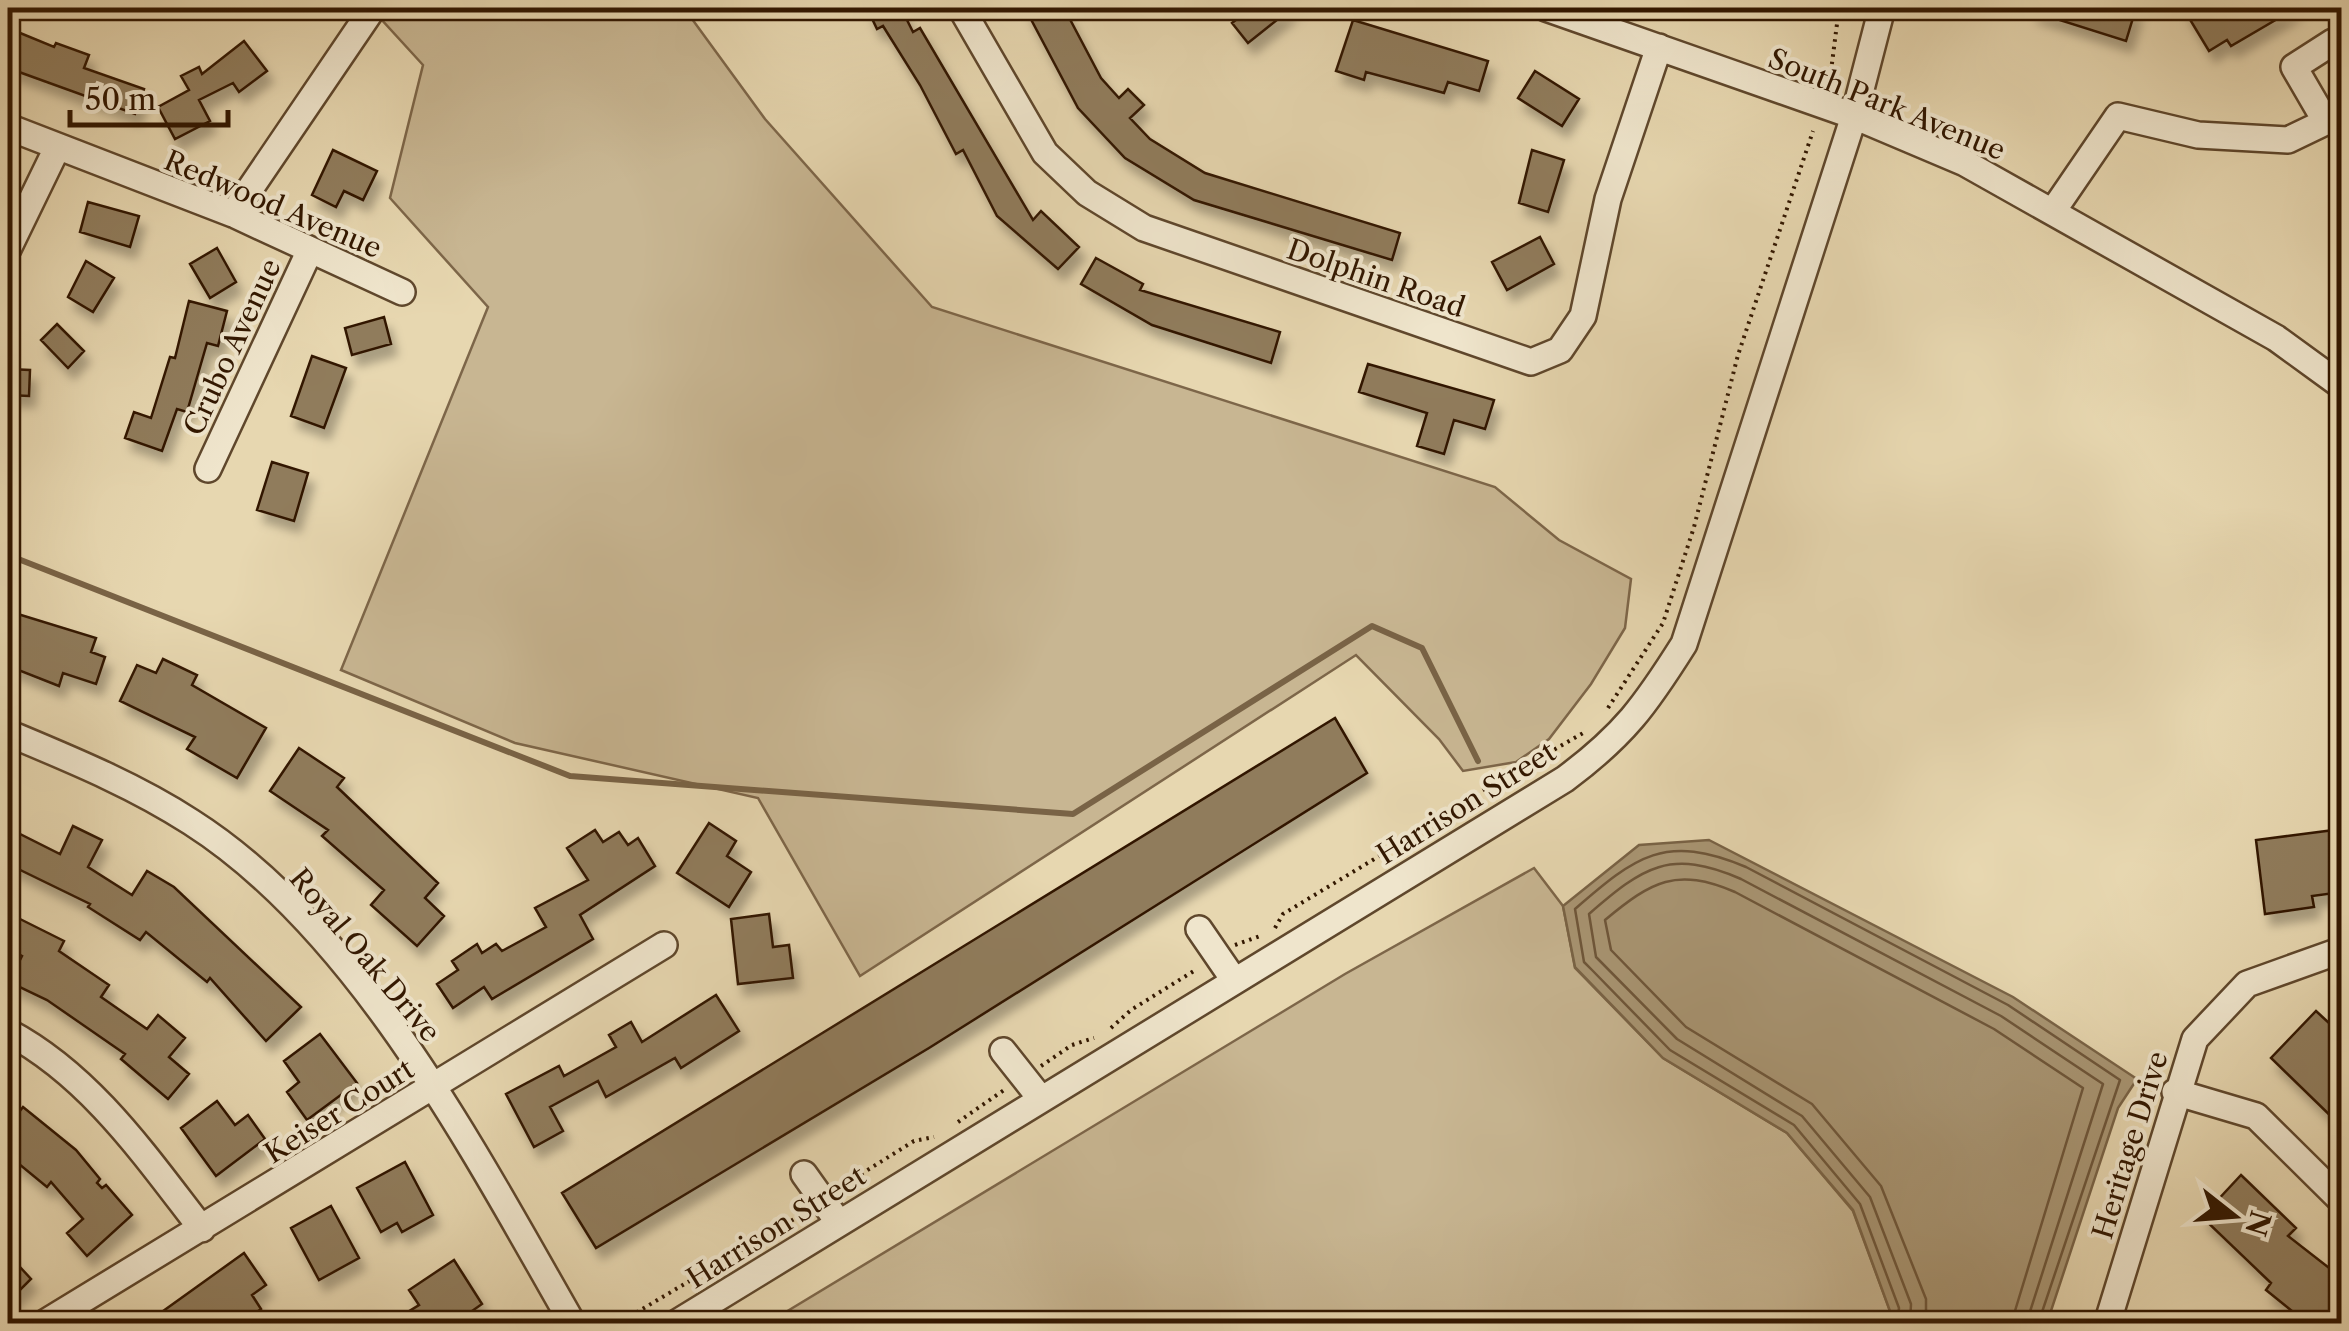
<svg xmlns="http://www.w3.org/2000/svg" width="2349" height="1331" viewBox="0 0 2349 1331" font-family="'Libre Caslon Text',serif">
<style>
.green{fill:#c8b692;stroke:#7d6649;stroke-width:2.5}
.water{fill:#a99674;stroke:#796346;stroke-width:2.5}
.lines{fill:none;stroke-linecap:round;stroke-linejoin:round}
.shore{stroke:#6e563a;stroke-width:2.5}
.stream{stroke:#796346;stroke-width:6}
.building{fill:#907b5c;stroke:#321700;stroke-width:2.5;filter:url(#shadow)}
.minor-casing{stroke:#5f472c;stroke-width:30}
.path{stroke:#321700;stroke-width:4;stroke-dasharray:2.5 5;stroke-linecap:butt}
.minor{stroke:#efe5cc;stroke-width:25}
.labels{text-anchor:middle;stroke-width:8;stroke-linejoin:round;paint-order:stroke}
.street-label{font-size:28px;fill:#321700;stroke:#efe5cc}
</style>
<defs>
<filter id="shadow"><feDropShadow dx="6" dy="11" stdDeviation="5" flood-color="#0004"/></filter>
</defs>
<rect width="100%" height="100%" fill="#e7d7b0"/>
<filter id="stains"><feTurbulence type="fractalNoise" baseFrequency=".002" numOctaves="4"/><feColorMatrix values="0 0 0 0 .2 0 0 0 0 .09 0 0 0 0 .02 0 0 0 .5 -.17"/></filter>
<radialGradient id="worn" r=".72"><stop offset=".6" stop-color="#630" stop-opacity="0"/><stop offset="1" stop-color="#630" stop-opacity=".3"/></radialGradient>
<path class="green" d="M387,8H684L765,119L932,307L1495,487L1559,540L1631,579L1625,628L1591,684L1549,739L1516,762L1463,771L1439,739L1356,655L860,976L758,798L515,743L341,670L488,307L390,198L423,65L381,19Z
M1534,868L1563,906L1575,968L1663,1058L1787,1133L1853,1211L1890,1311L1887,1324H766L1345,974Z"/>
<path class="water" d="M1709,840L2013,997L2137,1079L2118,1108L2047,1323H1887L1890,1311L1853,1210L1787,1133L1663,1058L1575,967L1563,906L1639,845Z"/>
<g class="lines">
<path class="shore" d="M1897,1324L1899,1308L1860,1204L1794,1125L1670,1050L1592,970L1584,962L1575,909C1636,856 1665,833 1746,867L2008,1005L2120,1080L2038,1324
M1910,1324L1911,1304L1870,1197L1802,1116L1677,1039L1596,957L1589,914C1643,867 1670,848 1741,879L2001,1016L2103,1084L2026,1324
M1926,1324V1299L1881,1186L1812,1104L1686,1027L1611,950L1605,920C1652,881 1676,867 1735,892L1994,1029L2083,1088L2011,1324"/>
<path class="stream" d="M8,555L570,776L1073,814L1372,626L1422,648L1478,761"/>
</g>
<path class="building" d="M867,8H901L913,32L920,28L1033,220L1041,211L1079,247L1058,269L997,216L963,150L956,154L920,85L883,26L877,29Z
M1025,8H1064L1101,78L1119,98L1128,89L1144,105L1130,118L1150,139L1205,173L1400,233L1392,260L1194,200L1125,158L1078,108Z
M1236,8H1292L1248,43L1232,23L1242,15Z
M2032,8H2136L2126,41L2031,11Z
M2183,8H2296L2231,46L2227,40L2209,51Z
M1353,20L1488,61L1479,91L1448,82L1444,93L1366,72L1364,80L1336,71Z
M8,28L54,47L56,43L89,55L84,68L144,89L135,114L8,68Z
M244,41L267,71L239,92L233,83L199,100L210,121L175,139L158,107L189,90L181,76L199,67L202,74Z
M1535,71L1579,99L1562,126L1518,98Z
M333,150L377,171L363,200L344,191L336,207L312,195Z
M1532,150L1564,160L1548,212L1519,203Z
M88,202L139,216L130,247L80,232Z
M1540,237L1554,264L1507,290L1492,262Z
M217,248L236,282L210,298L190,264Z
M1096,258L1143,284L1140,290L1280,332L1271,363L1152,325L1081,284Z
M86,261L114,278L93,312L68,297Z
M189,301L227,311L218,346L207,343L187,412L177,409L162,451L125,438L134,412L151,418L170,357L175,358Z
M384,317L391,344L352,355L345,328Z
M57,324L84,351L68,368L41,340Z
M312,356L346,368L324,428L291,416Z
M1368,364L1494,400L1485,429L1454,420L1444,454L1417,446L1427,413L1359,392Z
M8,369L30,370L29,396L8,395Z
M272,462L308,473L294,521L257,510Z
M8,611L96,638L91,652L105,657L96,684L63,673L59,686L8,666Z
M163,659L197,675L192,685L266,728L237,778L187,749L195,737L120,701L137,665L156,673Z
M1335,718L1367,773L929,1048L596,1248L562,1193Z
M299,748L344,778L337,787L438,883L425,898L444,916L417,946L371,905L384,890L322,836L328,830L270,791Z
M709,823L736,841L727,856L751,872L729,907L677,873Z
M73,826L102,840L88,867L132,895L147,871L174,887L301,1007L266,1041L210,978L207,982L146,932L140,940L88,907L90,904L8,864V828L60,854Z
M2342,829V892L2312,896L2314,907L2265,914L2256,840Z
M595,830L603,842L619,832L628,845L638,838L655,866L580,915L593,939L492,999L484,987L453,1008L437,984L458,970L452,961L477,944L482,953L496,944L502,951L546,927L535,908L588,880L567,848Z
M8,913L64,941L59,951L109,985L101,997L147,1029L158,1015L185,1038L169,1057L189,1074L168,1099L121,1059L125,1054L47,1000L9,982L22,956L8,948Z
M769,914L773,947L789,945L793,978L738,984L731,919Z
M716,995L739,1031L681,1068L675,1058L606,1097L598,1081L550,1107L563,1131L534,1147L506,1094L559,1066L564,1076L616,1047L609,1035L631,1022L642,1042Z
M2316,1011L2342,1035V1127L2271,1058Z
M320,1034L357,1083L307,1120L287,1092L299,1082L284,1061Z
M217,1101L235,1125L248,1115L265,1139L216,1176L181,1128Z
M23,1107L76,1150L100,1179L97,1183L102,1188L106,1185L132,1215L87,1256L67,1233L83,1219L51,1182L47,1187L8,1155V1126Z
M405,1162L433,1215L402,1232L397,1223L381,1232L357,1188Z
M2241,1175L2296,1228L2288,1236L2342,1278V1324H2308L2266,1290L2271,1283L2202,1217Z
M331,1206L359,1258L319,1280L291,1228Z
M244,1253L266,1285L252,1295L261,1309L240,1324H145Z
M8,1254L31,1279L8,1302Z
M454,1260L482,1304L472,1311L481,1324H388L419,1305L409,1290Z"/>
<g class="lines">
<g class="minor-casing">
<path id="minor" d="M961,8L1045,153L1087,193L1144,228L1531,362L1560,350L1583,316L1608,199L1659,47
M1546,8L1854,116L1965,163L2276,338L2342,386
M2326,122L2294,67L2333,42
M8,127L233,214L402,292
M2053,211L2118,116L2198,135L2288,140L2342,114
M233,214L373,8
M8,249L57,148
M208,469L310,250
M8,733C70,759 134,785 191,822C359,929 476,1155 573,1324
M1199,929L1234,980
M8,1032C91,1076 146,1157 202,1229
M1003,1051L1041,1099
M2175,1092L2256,1116L2342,1201
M804,1174L839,1223
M43,1324L664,945
M675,1324L1565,779C1624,735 1645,706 1684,644L1854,116L1882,8
M2107,1324L2195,1039L2247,984L2342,950"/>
</g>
<path class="path" d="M1830,79L1839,8
M1608,708L1663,623L1694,527L1738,355L1813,131
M1431,833L1464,801L1585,732
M1275,928L1283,914L1386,852L1422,837
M1235,945L1263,935
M1111,1028L1131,1010L1197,969
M1041,1066L1072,1045L1094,1038
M958,1122L1004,1090
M842,1186L914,1141L934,1137
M617,1324L806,1212"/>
<use href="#minor" class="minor"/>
</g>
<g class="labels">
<g class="street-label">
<text transform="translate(1887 104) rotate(22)" y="10">South Park Avenue</text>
<text transform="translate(273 204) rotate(23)" y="10">Redwood Avenue</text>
<text transform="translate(1376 278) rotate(19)" y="10">Dolphin Road</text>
<text transform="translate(232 347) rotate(-65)" y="10">Crubo Avenue</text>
<text transform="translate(1466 803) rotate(-32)" y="10">Harrison Street</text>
<text transform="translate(365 955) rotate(50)" y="10">Royal Oak Drive</text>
<text transform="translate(339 1111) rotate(-32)" y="10">Keiser Court</text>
<text transform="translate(2130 1145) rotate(-73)" y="10">Heritage Drive</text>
<text transform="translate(776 1227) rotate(-32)" y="10">Harrison Street</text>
</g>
</g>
<rect width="2349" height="1331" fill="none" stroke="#e7d7b0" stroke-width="40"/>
<rect x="10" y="10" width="2329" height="1311" fill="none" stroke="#321700" stroke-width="5"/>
<rect x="20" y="20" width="2309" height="1291" fill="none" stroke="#321700" stroke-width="2.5"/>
<g transform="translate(2234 1216) rotate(107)" stroke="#efe5cc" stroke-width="8" paint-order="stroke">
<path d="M0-8L18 38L0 25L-18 38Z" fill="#321700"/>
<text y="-15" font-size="28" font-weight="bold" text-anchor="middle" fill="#321700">N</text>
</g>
<path d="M70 110v15h158v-15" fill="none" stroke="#321700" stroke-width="5"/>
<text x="85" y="110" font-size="30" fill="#321700" stroke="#efe5cc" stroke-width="8" paint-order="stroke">50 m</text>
<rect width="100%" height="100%" filter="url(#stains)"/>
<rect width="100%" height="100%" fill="url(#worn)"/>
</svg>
